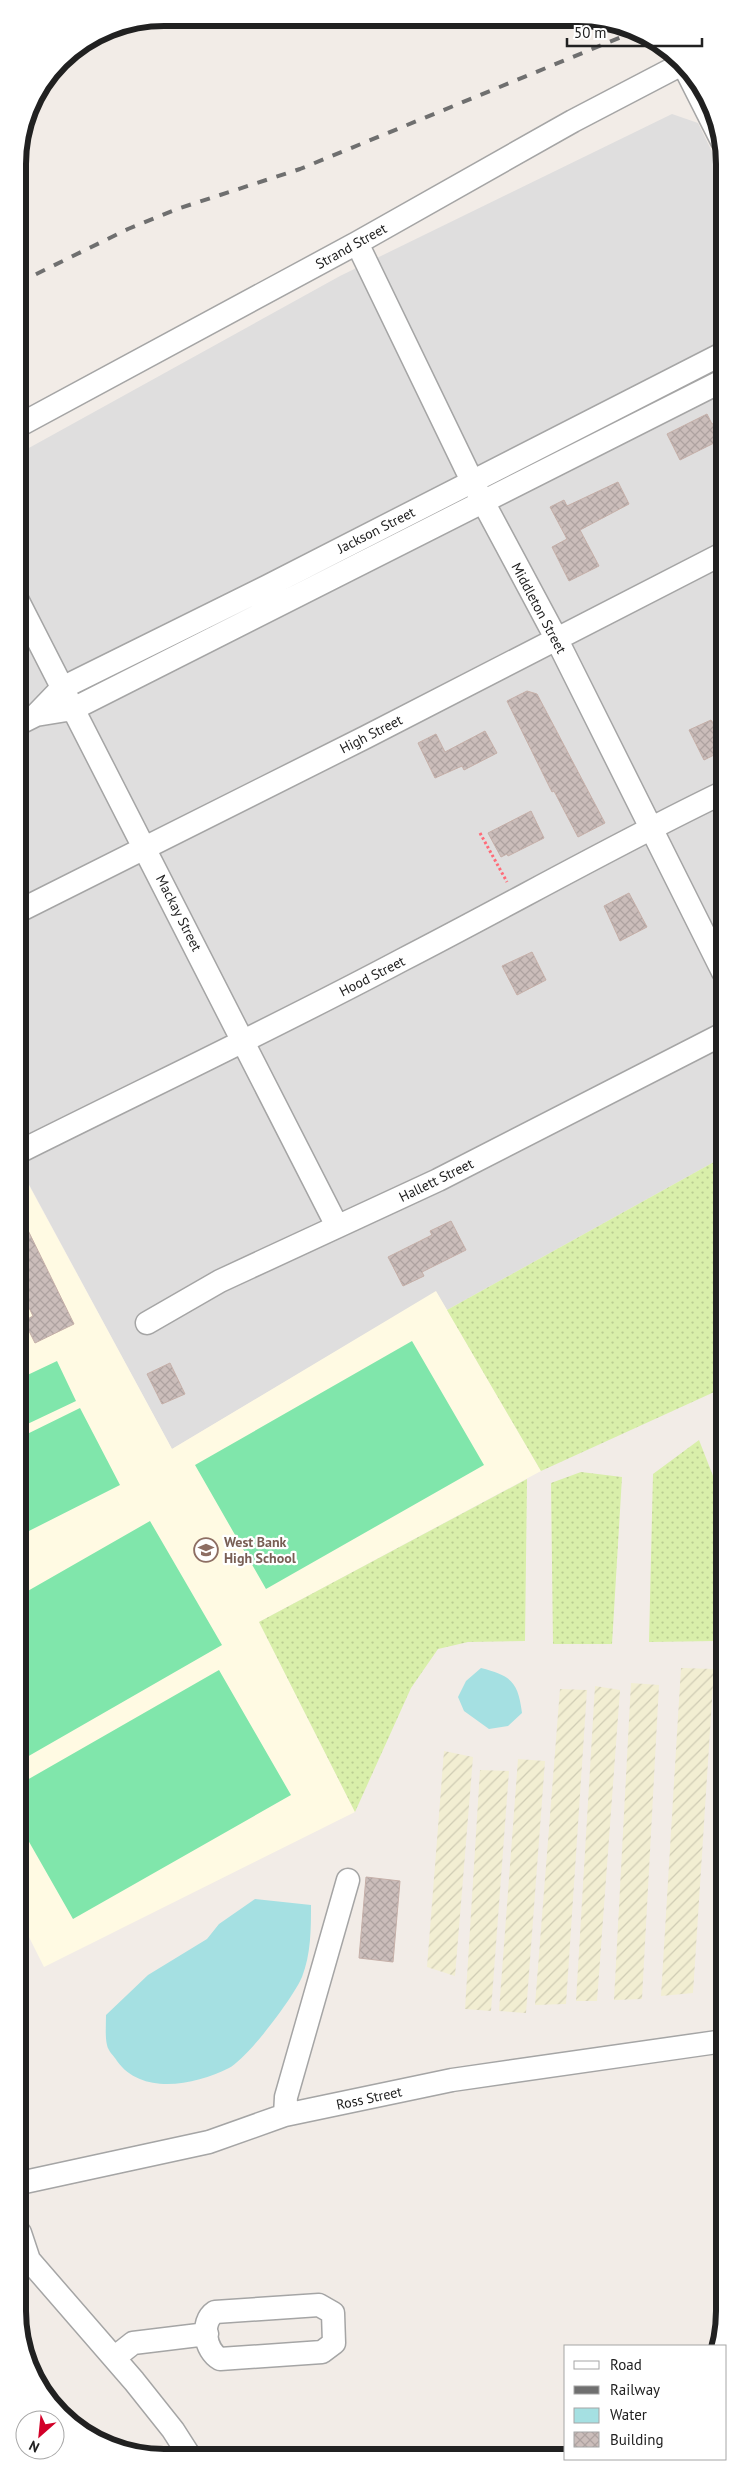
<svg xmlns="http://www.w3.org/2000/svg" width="742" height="2475" viewBox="0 0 742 2475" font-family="'PT Sans',sans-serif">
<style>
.residential{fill:#dfdede}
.education{fill:#fffae3}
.farmland{fill:url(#farmland-furrows)}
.grass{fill:url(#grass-dots)}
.pitch{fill:#80e6ab}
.water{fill:#a5e0e2}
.building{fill:url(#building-cross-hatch);stroke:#c5afa8}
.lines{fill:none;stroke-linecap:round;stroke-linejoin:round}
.minor-casing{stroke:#a5a5a5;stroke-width:25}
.path{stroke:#ff6b78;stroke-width:3;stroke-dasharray:2.5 2.5;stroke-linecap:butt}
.minor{stroke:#fff;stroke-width:22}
.rail{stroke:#6f6f6f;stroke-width:4;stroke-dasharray:10 10;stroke-linecap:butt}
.labels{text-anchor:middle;stroke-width:4.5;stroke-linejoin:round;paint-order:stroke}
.street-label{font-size:14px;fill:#212121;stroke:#fff}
.education-label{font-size:14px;font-weight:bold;fill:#785e54;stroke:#fff;text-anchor:start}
.rim{fill:none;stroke:#212121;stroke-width:6}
</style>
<defs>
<pattern id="farmland-furrows" width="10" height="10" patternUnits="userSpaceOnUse" patternTransform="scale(1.25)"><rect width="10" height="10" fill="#f2eed2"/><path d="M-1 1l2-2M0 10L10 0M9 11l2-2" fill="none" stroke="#cfccb4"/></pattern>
<pattern id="grass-dots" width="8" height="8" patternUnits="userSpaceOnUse" patternTransform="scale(1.25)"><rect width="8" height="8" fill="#d9efaa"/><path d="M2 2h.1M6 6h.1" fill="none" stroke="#bacd92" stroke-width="1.8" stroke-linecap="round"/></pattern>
<pattern id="building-cross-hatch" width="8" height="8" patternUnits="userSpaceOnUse" patternTransform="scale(1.25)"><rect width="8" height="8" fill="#cbbdba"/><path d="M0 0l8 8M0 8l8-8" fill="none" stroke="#aea2a0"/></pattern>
</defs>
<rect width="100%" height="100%" fill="#f2ece7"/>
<path class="residential" d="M672,114L698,123L722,172L723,1157L447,1310L436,1292L172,1449L19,1166L18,454L340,276Z"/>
<path class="education" d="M19,1167L172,1449L436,1291L541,1471L259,1622L355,1812L44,1967L20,1919Z"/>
<path class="farmland" d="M681,1668L714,1669L693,1993L661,1996Z
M631,1683L659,1685L642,1999L614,2000Z
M595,1686L620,1690L597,2001H576Z
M560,1689L587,1690L566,2004L535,2005Z
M444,1751L473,1757L455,1976L427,1967Z
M518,1759L545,1761L526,2013L499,2011Z
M480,1770L509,1771L491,2011L465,2009Z"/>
<path class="grass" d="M723,1157V1388L541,1471L447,1310Z
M699,1440L722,1499L714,1641L649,1642L653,1474Z
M581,1472L622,1477L612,1644H553L551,1483Z
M527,1479L525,1641L468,1642L438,1649L411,1688L355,1812L259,1622Z"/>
<path class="pitch" d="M412,1341L484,1465L266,1589L195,1465Z
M57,1361L76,1401L19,1428V1379Z
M80,1408L120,1485L19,1536V1438Z
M150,1521L222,1645L20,1761L19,1596Z
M219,1670L291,1795L73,1919L20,1826V1784Z"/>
<path class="water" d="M481,1668C511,1676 518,1681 522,1713L508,1726L489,1729L464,1711L458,1697L466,1681Z
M255,1899L311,1905C311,1929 311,1954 302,1977C293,1998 248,2058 229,2068C195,2085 142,2096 117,2061C114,2056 108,2051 107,2045C105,2036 106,2025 106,2015L148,1975L207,1939L219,1924Z"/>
<path class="building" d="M707,414L712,424L722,419V439L680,460L667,434Z
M618,482L629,504L580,530L599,566L569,581L552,547L567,539L550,507L564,500L567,506Z
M527,691L537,694L605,823L578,837L554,791L552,792L507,701Z
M711,720L714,724L722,720V751L704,760L689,730Z
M485,731L497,753L464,770L462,766L435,778L418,743L436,734L445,752Z
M531,811L544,838L508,856L507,854L501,857L488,833Z
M629,893L647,927L620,941L604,906Z
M532,952L546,980L517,995L502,966Z
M19,1212L74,1324L35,1343L24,1321L33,1316L19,1287Z
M451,1221L466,1250L422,1272L424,1276L403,1286L388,1257L432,1235L430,1231Z
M170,1363L185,1394L162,1404L147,1374Z
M366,1877L400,1881L393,1962L359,1958Z"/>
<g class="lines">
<g class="minor-casing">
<path id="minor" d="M683,64L722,141
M357,243L472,481L556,638L723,972
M18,426L357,243L573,121L684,63
M18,601L337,1226
M36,715L62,688L268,586L722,354
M18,724L36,715L73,709L722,381
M19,911L366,737L722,554
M19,1152C147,1088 276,1027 402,960C509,905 614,845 722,793
M147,1323L220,1281L438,1180L723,1034
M285,2115L286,2097L348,1880
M20,2183L209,2142L285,2115L452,2080L724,2041
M20,2233L29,2260L134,2381L173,2430L189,2455
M319,2305L333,2313L334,2343L322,2352L220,2359C205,2351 200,2322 215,2312Z
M114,2358L133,2343L207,2334"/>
</g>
<path class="path" d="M480,833L507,882"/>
<use href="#minor" class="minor"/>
<path class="rail" d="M18,283L128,229L177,209L300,169L636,31"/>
</g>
<defs>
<g id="school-ring" transform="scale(1.25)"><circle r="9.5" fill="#fff" stroke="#8d6e63" stroke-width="1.5"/><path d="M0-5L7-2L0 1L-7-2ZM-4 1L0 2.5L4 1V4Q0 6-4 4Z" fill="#8d6e63"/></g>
</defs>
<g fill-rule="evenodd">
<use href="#school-ring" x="206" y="1550"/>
</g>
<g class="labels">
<g class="street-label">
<text transform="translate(351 246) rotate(-29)" y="5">Strand Street</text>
<text transform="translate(376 530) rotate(-27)" y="5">Jackson Street</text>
<text transform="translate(539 608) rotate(62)" y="5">Middleton Street</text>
<text transform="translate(371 734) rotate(-27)" y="5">High Street</text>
<text transform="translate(179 913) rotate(63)" y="5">Mackay Street</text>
<text transform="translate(372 976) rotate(-27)" y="5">Hood Street</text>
<text transform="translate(436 1180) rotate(-26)" y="5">Hallett Street</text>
<text transform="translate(369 2098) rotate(-12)" y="5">Ross Street</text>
</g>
<g class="education-label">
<text x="224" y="1547">West Bank<tspan x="224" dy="16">High School</tspan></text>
</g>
</g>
<path d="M0 0H742V2475H0ZM164 26H578A138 138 0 0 1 716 164V2311A138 138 0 0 1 578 2449H164A138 138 0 0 1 26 2311V164A138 138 0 0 1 164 26Z" fill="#fff" fill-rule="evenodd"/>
<path class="rim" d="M164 26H578A138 138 0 0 1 716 164V2311A138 138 0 0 1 578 2449H164A138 138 0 0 1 26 2311V164A138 138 0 0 1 164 26Z"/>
<rect x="564" y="2345" width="162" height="115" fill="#ffffff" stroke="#a6a6a6"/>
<rect x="574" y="2361" width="25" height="8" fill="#ffffff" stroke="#a6a6a6"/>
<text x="610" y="2370" font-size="15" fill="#212121">Road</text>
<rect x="574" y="2386" width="25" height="8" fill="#6f6f6f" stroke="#a6a6a6"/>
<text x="610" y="2395" font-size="15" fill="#212121">Railway</text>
<rect x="574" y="2408" width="25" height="15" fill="#a5e0e2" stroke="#a6a6a6"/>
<text x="610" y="2420" font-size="15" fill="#212121">Water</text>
<rect x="574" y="2432" width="25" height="15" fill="url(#building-cross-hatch)" stroke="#a6a6a6"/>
<text x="610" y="2445" font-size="15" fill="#212121">Building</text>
<g transform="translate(40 2435) rotate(207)"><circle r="24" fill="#ffffff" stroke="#a6a6a6"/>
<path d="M0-4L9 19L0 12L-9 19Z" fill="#d20028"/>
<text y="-8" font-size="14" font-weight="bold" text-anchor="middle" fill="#212121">N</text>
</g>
<path d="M567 38v8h135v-8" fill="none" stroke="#212121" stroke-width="2.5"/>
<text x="574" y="38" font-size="15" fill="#212121" stroke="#ffffff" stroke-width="4" paint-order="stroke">50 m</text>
</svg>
